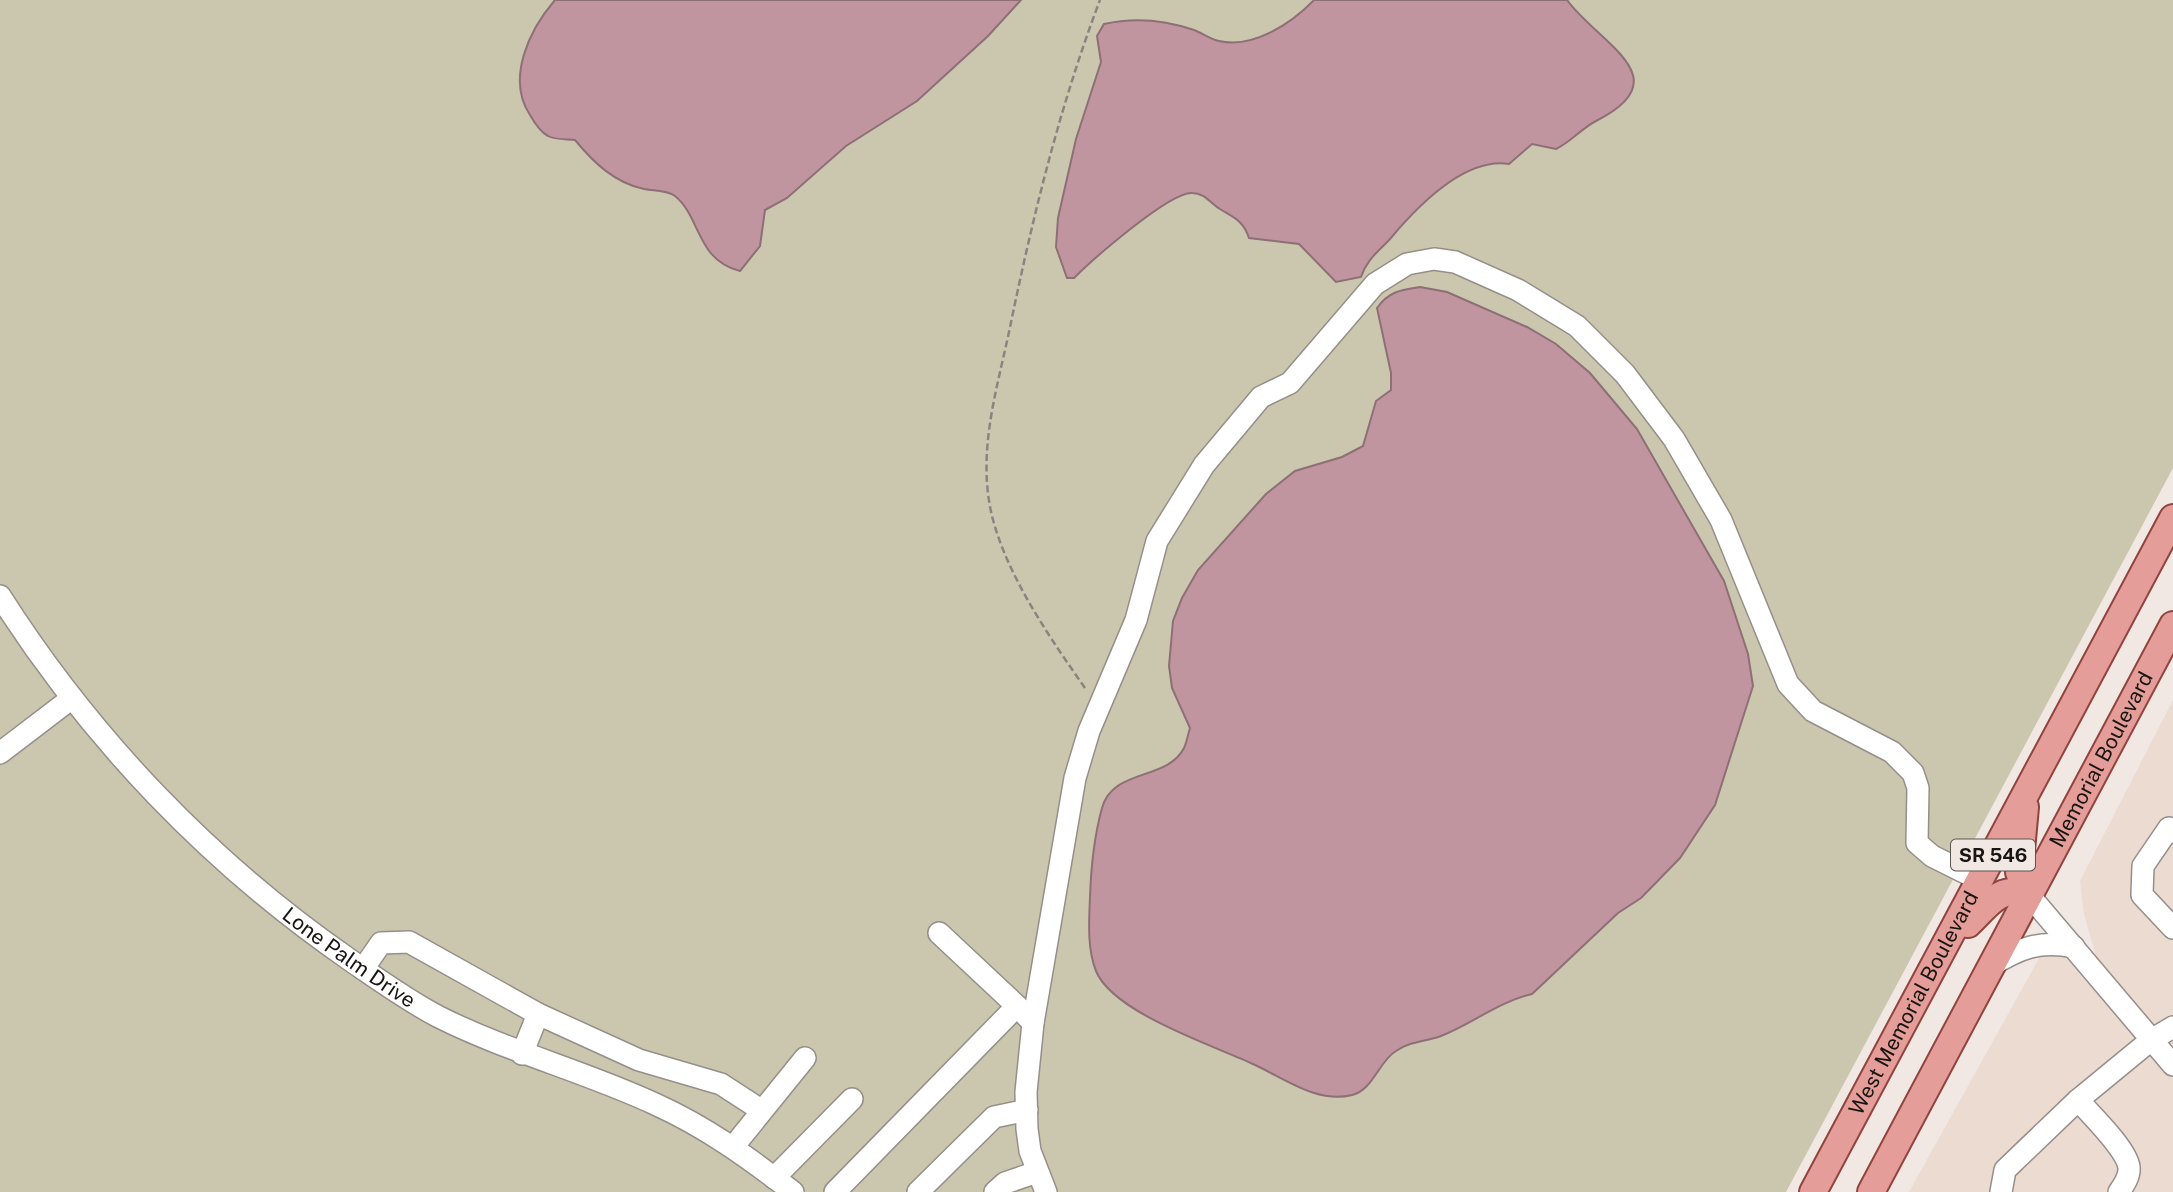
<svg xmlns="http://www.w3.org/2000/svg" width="2173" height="1192" viewBox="0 0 2173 1192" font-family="'Public Sans',sans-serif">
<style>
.built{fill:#ebdbd1}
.green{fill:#cac7ae}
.water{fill:#c095a0;stroke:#8e6f76;stroke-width:2}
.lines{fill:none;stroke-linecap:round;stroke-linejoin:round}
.minor-casing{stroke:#978e8a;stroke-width:24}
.major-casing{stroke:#91433d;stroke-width:30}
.path{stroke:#8a8480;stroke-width:2.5;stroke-dasharray:7 3.5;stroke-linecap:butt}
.minor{stroke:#fff;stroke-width:21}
.major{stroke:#e49d98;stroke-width:26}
.labels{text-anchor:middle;stroke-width:5;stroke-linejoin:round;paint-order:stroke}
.shield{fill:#f1e8e3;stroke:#595451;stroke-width:2}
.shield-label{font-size:19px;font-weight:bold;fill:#181513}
.street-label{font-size:21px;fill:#181513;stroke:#f1e8e3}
</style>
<rect width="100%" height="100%" fill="#f1e8e3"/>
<path class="built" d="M2173,700V1052L2098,963L2084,914L2080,881Z
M2042,953L2069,956L2083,976H2087L2173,1079V1192H1909Z"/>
<path class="green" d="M0,0H2173V468L1786,1192H0Z"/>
<path class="water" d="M555,0H1021L988,36L917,101L846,146L787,198L765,210L760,246L740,271C696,260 701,217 675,196C668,190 654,191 644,189C615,183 594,163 575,140C567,139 555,140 548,136C540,132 534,122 530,115C506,79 529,30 555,0Z
M1314,0H1567C1599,44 1682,78 1596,121C1582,128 1571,142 1556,149L1532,144L1509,164C1464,157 1416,208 1390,239C1378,252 1367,259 1361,277L1336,282L1299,244L1249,238C1243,220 1234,218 1220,209C1210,203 1205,193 1192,193C1169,192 1091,261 1074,278H1067L1056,247L1058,218L1076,139L1101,62L1097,36L1104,24C1135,17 1165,20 1194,30C1202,33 1210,39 1219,41C1253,49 1292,23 1314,0Z
M1420,287L1447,292L1527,327L1556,344L1590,373L1637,429L1724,581L1748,654L1753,686L1715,805L1680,858L1641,898L1618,913L1532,994C1498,1002 1472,1024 1441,1036C1425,1042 1410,1041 1396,1051C1379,1061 1373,1090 1352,1095C1317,1104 1284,1078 1253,1064C1215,1046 1113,1013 1096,971C1087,948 1089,921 1090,897C1091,867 1094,837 1102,808C1113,768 1167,781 1184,748C1187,742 1188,734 1190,728L1172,688L1169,666L1173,621L1182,598L1198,570L1266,494L1295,471L1342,457L1363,446L1376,401L1391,390V373L1377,308C1389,291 1401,290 1420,287Z"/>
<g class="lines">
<g class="minor-casing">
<g id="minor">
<path id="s1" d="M0,596C91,739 211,864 350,960C379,980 408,1001 439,1017C509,1052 584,1071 655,1104C706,1127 749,1158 793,1192"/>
<path d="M0,753L72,698"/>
<path d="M2173,832L2169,828L2143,866L2142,895L2173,928"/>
<path d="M2029,895L2173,1065"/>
<path d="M939,933L1017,1006"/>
<path d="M1991,966C2019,948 2040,940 2074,947"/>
<path d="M363,969L381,943L409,942L538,1014L522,1054"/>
<path d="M538,1014L639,1060L721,1084L761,1110"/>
<path d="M2078,1100C2091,1115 2126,1148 2129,1167C2130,1176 2124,1185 2119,1192"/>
<path d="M733,1147L805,1058"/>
<path d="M774,1178L852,1099"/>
<path d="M835,1192L1017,1006L1033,1023"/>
<path d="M918,1192L994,1117L1027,1110"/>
<path d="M995,1192L1005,1183L1037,1172"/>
<path d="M1046,1192L1030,1151L1027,1129L1026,1092L1033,1023L1075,778L1089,731L1136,620L1157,541L1204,465L1261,397L1290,383L1375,284L1407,264L1434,259L1455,262L1518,290L1577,326L1625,374L1674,439L1721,520L1788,684L1813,711L1892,752L1913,773L1918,788L1917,843L1932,856L1980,880"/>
<path d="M2001,1192L2005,1170L2078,1100L2151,1040L2173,1027"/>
</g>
</g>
<g class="major-casing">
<g id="major">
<path d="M2025,807L2019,872L2029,895"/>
<path d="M1968,924C1987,907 1999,883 2029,895"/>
<path id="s2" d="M1813,1192L2173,518"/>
<path id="s3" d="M1871,1192L2173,625"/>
</g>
</g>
<path class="path" d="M1085,688C1050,638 1007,576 992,516C977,453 996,393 1009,332C1032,220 1059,108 1100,0"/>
<use href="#minor" class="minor"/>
<use href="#major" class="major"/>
</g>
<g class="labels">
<rect class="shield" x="1951" y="839.5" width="84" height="31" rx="5"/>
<g class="shield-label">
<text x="1993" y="862">SR 546</text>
</g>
<g class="street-label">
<text dy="7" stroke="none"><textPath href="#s3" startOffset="490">Memorial Boulevard</textPath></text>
<text dy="7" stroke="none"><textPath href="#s1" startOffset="506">Lone Palm Drive</textPath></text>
<text dy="7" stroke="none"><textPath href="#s2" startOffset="214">West Memorial Boulevard</textPath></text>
</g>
</g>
</svg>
